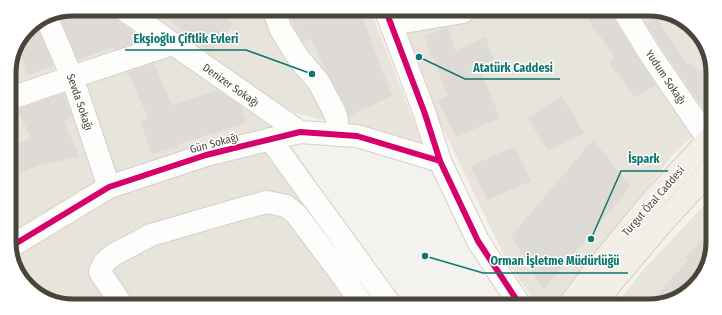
<svg xmlns="http://www.w3.org/2000/svg" width="722" height="315" viewBox="0 0 722 315" font-family="'Fira Sans Condensed',sans-serif">
<style>
.residential{fill:#e7e4dc}
.building{fill:#dedbd6}
.lines{fill:none;stroke-linecap:round;stroke-linejoin:round}
.minor-casing{stroke:#d2d0cb;stroke-width:24}
.major-casing{stroke:#d6cebb;stroke-width:24}
.minor{stroke:#fdfdfc;stroke-width:22}
.major{stroke:#f2efe6;stroke-width:22}
.cycleway-casing{stroke:#fff;stroke-width:8}
.cycleway{stroke:#d6006c;stroke-width:6}
.labels{text-anchor:middle;stroke-width:3;stroke-linejoin:round;paint-order:stroke}
.street-label{font-size:11px;fill:#4b4439;stroke:#fff}
.rim{fill:none;stroke:#4b4439;stroke-width:5}
.leader{fill:none;stroke:#0f766e;stroke-width:1.5}
.callout-dot{fill:#0f766e;stroke:#fff;stroke-width:1.5}
.callout-label{font-size:12px;text-anchor:middle;font-weight:bold;fill:#0f766e;stroke:#fff;stroke-width:3;stroke-linejoin:round;paint-order:stroke}
</style>
<rect width="100%" height="100%" fill="#f4f2ee"/>
<path class="residential" d="M73,9L371,11L422,143L285,111L292,147L401,304L48,301L22,281L10,255L9,68L30,25Z
M395,12L674,14L700,34L712,64L711,122L676,151L556,305H537L506,260L436,114Z
M710,199L708,267L688,293L653,306H615L644,269Z"/>
<path class="building" d="M73,9H92L95,18L112,14L116,19L139,36L142,41L114,50L113,47L78,60L60,18H61L60,14Z
M177,10H215L233,24L210,53L169,20Z
M287,11H360L392,96L349,116L345,105L325,70L311,38L303,42Z
M584,13H613L614,20L656,85L636,98L609,63L615,58Z
M656,17L687,64L690,62L699,73L712,63L711,113L708,116L661,47L646,24Z
M37,27L54,66L28,75L19,48L28,31Z
M448,27L456,51L485,37L494,59L479,67L500,118L456,137L438,101L448,96L433,58H431L424,36Z
M154,63L172,105L217,90L241,106L247,123L179,144L180,146L152,154L140,121L148,118L128,72Z
M63,93L72,117L64,121L79,156L48,164L47,163L10,176V147L31,138L17,109Z
M562,96L584,133L548,151L527,118Z
M593,140L631,186L543,290L511,236Z
M515,146L531,181L487,200L471,166Z
M709,231L708,267L688,293L653,306H647L689,259L686,257Z"/>
<g class="lines">
<g class="minor-casing">
<path id="minor" d="M123,9L300,132
M274,11L281,30L299,59L318,81L334,111L337,120V135
M386,11L425,114L440,161L478,241L520,305
M625,13L650,54L708,139
M47,19L72,77L109,187
M392,24L463,12
M9,99L72,77L172,44
M270,139L390,304
M10,247L109,187L206,155L300,132L357,136L440,161
M120,302L100,272L104,263L113,255L151,235L240,209L267,202L286,206L296,214L339,271L362,304"/>
</g>
<g class="major-casing">
<path id="major" d="M569,305L589,278L650,203L711,137
M595,305L604,292L663,222L710,171"/>
</g>
<use href="#minor" class="minor"/>
<use href="#major" class="major"/>
<g class="cycleway-casing">
<path id="cycleway" d="M386,11L425,114L440,161L478,241L520,305
M10,247L109,187L206,155L300,132L357,136L440,161"/>
</g>
<use href="#cycleway" class="cycleway"/>
</g>
<g class="labels">
<g class="street-label">
<text transform="translate(666 77) rotate(56)" y="4">Yudum Sokağı</text>
<text transform="translate(231 85) rotate(35)" y="4">Denizer Sokağı</text>
<text transform="translate(80 102) rotate(71)" y="4">Sevda Sokağı</text>
<text transform="translate(214 143) rotate(-15)" y="4">Gün Sokağı</text>
<text transform="translate(653 201) rotate(-49)" y="4">Turgut Özal Caddesi</text>
</g>
</g>
<path d="M0 0H722V315H0ZM73 16H649A57 57 0 0 1 706 73V242A57 57 0 0 1 649 299H73A57 57 0 0 1 16 242V73A57 57 0 0 1 73 16Z" fill="#fff" fill-rule="evenodd"/>
<path class="rim" d="M73 16H649A57 57 0 0 1 706 73V242A57 57 0 0 1 649 299H73A57 57 0 0 1 16 242V73A57 57 0 0 1 73 16Z"/>
<path class="leader" d="M312 74L246 50H125M419 57L465 79H560M591 239L621 171H668M425 256L483 273H628"/>
<g class="callout-dot">
<circle cx="312" cy="74" r="4"/>
<circle cx="419" cy="57" r="4"/>
<circle cx="591" cy="239" r="4"/>
<circle cx="425" cy="256" r="4"/>
</g>
<g class="callout-label">
<text x="186" y="43">Ekşioğlu Çiftlik Evleri</text>
<text x="513" y="72">Atatürk Caddesi</text>
<text x="644" y="163">İspark</text>
<text x="555" y="265">Orman İşletme Müdürlüğü</text>
</g>
</svg>
